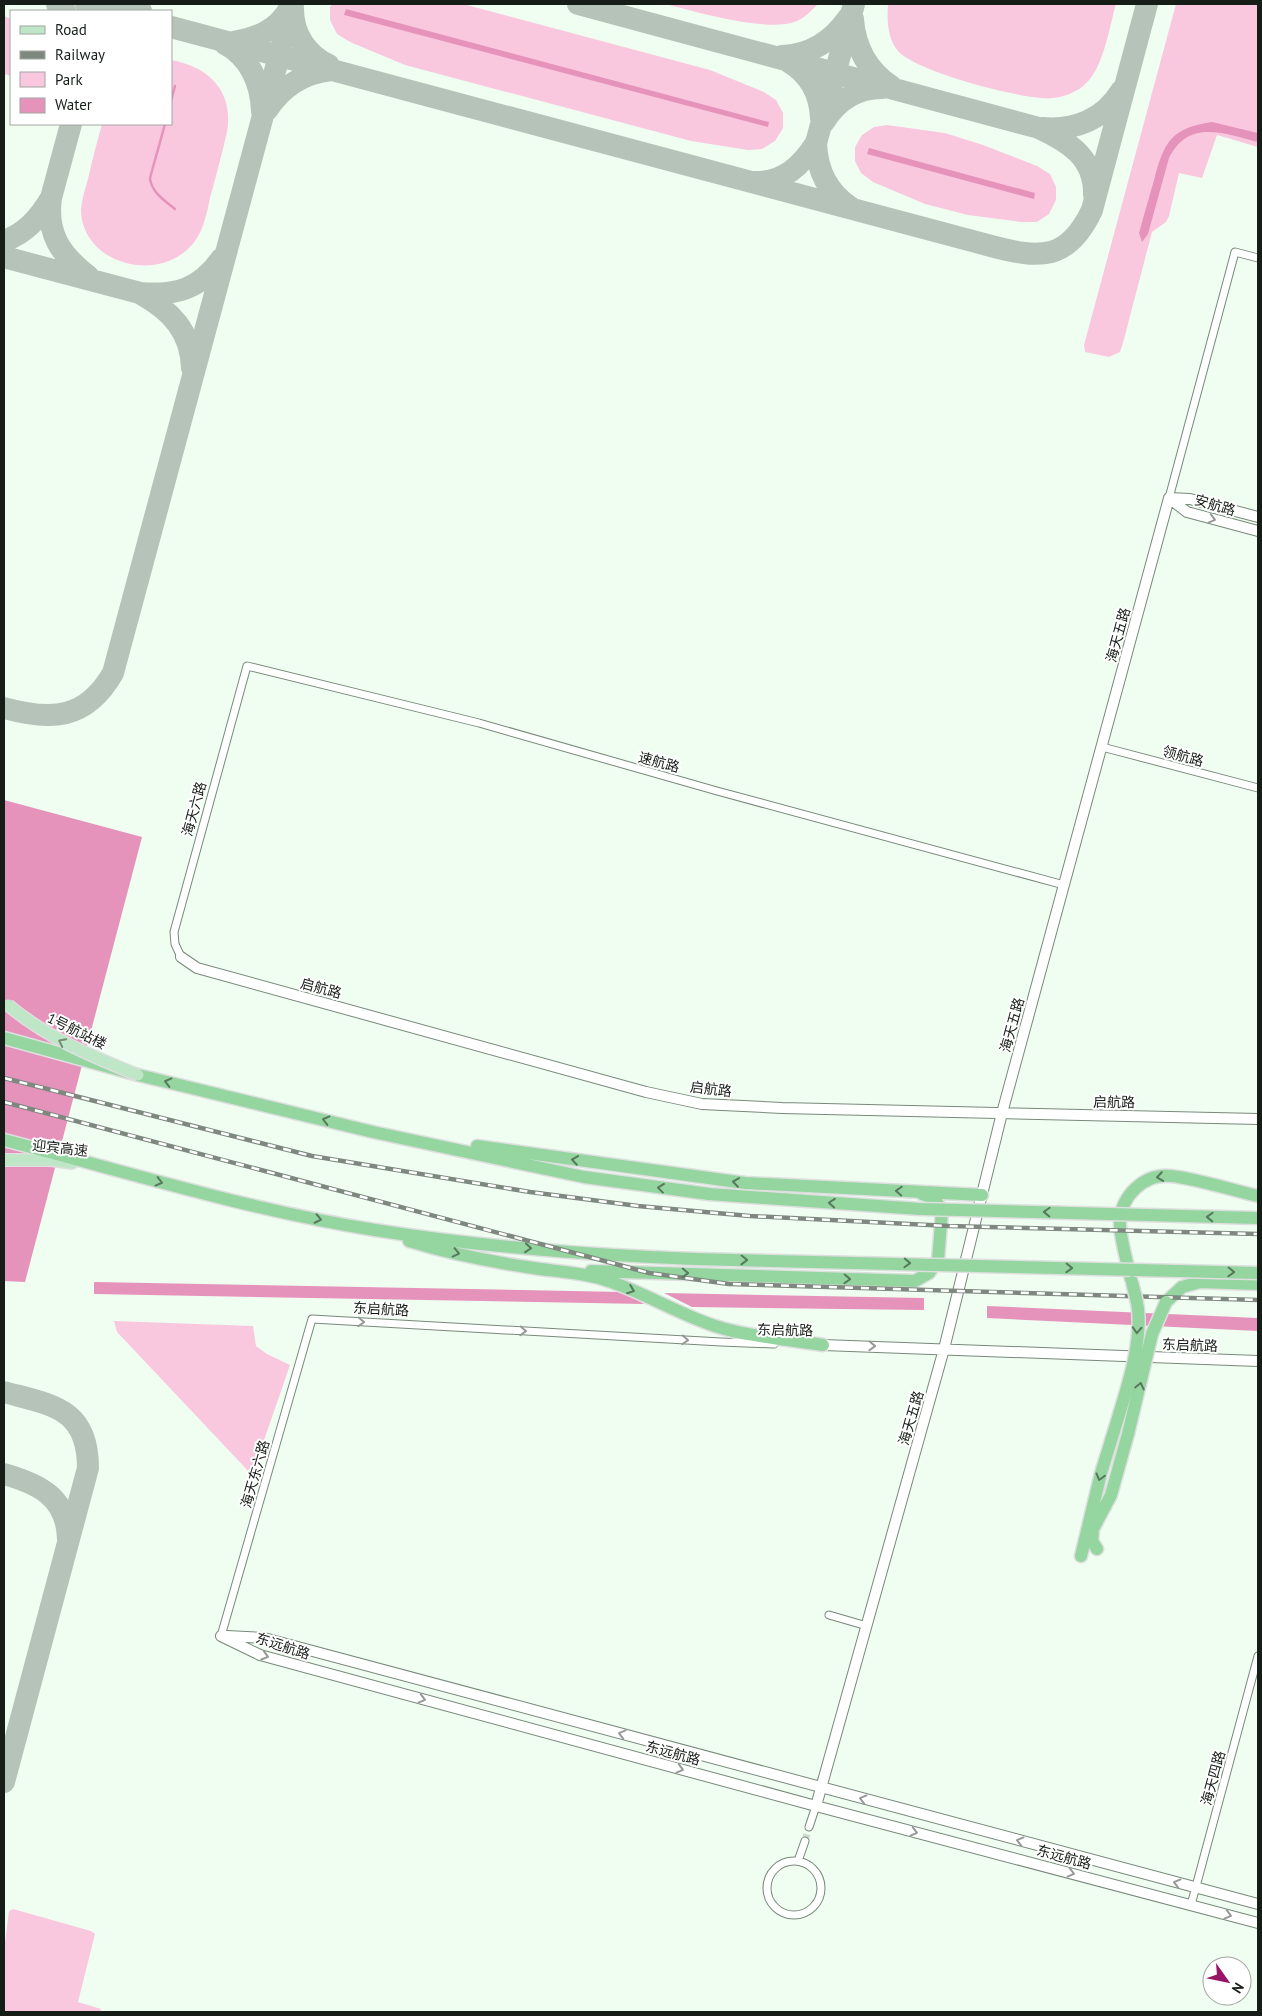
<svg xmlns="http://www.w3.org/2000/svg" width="1262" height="2016" viewBox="0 0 1262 2016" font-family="'PT Sans','Noto Sans SC',sans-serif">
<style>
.green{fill:#f9c8df}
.water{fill:#e693bc}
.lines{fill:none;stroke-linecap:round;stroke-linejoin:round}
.stream{stroke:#e693bc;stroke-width:2.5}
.taxiway{stroke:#b6c3b8;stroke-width:22}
.street-tunnel{stroke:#cedcd0;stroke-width:7;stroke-dasharray:7 3.5;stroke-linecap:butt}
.street-casing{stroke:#78897a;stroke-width:9}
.secondary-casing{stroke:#78897a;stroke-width:12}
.primary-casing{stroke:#dedfdf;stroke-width:14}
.highway-casing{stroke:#dedfdf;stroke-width:15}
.street{stroke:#fff;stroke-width:7}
.secondary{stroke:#fff;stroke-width:10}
.primary{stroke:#bfe6c6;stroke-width:11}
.highway{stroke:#95d5a0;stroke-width:12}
.rail-casing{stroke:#7e887f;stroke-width:4.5}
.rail{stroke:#fff;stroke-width:2.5;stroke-dasharray:8;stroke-linecap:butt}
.primary-bridge-casing{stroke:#dedfdf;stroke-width:14;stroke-linecap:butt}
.highway-bridge-casing{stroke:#dedfdf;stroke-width:15;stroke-linecap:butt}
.primary-bridge{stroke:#bfe6c6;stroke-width:11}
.highway-bridge{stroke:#95d5a0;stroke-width:12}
.oneway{stroke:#969997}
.oneway2{stroke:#738c77}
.oneway3{stroke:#56795c}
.labels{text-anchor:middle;stroke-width:4;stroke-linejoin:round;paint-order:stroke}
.street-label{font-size:14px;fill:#161d17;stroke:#fff}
</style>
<rect width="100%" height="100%" fill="#effef1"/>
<path class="green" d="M332,4H463L710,70L764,92L776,100L783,113V128L775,141L762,149L748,150L691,141L405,65L350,42L337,34L330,20V7Z
M666,4H818C811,11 804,19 794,22C767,32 695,12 666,4Z
M888,4H1116C1109,28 1103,72 1082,87C1074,93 1063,97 1053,98C1026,101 916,72 898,51C887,38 887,20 888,4Z
M1176,4H1258V147L1217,135L1202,178L1179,173L1169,216L1166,222L1152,232L1123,343L1120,352L1109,357L1085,352L1084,345Z
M4,16L11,19V76L4,74Z
M171,60C210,67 234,92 227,132C222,154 216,176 210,198C207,212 204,229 195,241C162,286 81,265 81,209C82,199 85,189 88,179C92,161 97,142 102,124H171Z
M887,125L945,133L983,145L1037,166L1050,174L1056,187V200L1049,214L1037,222H1021L968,215L925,204L873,182L861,173L855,161V147L862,135L874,127Z
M114,1321L253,1326L256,1346L267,1354L290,1365L252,1475L117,1332Z
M13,1909L91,1931L95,1934L78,2002L101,2009L100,2012H4V1951L9,1911Z"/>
<path class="water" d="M346,9L769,122L768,127L344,15Z
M1212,122L1258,133V142C1225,134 1189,118 1169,158L1148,234L1142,242L1139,233C1144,215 1149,197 1154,180C1164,142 1171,128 1212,122Z
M869,148L1035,193L1034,199L867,154Z
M4,800L142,837L25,1282L4,1281Z
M94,1282L623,1292L644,1304L94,1294Z
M664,1293L924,1298V1310L692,1307Z
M987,1306L1258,1318V1331L987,1318Z"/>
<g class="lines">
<path class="stream" d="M171,101L175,86
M165,124L150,178C151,192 165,201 175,209"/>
<path class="taxiway" d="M57,4L65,11
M86,4L114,11
M132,4L141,11
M578,4L1039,128C1069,142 1095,158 1094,195
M293,9C293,34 307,55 329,65
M853,19C855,47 867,70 891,86
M171,27L991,246C1040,259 1068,261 1092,210L1147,4
M233,42C257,38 278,30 290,7
M225,44C250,57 261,84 262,111
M782,56C810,55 832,41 848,18
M789,62C809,74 820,94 821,118
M267,110C282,87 304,73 331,70
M824,122C837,101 857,88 882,88
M71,124L51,198C46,234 61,255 88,276
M1042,128C1075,131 1104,119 1121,91
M756,182C784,182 801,166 816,143
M850,207C827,192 817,170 816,143L854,4
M4,241C26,233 39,218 51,198
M4,257L140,293C176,296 200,289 221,259
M141,294C171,311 191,331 192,368
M4,708C51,721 86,720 113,673L293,4
M4,1392C52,1405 88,1408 88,1468L4,1782
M4,1474C39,1484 67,1497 68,1539"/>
<path class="street-tunnel" d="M805,1841L809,1827"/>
<g class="street-casing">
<path id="street" d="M1169,498L1235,252L1258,258
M1102,747L1258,788
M181,957L175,944L174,932L247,666L479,723L717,791L1064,885
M829,1615L867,1626
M221,1636L312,1319L721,1342L774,1344
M809,1827L816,1806
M767 1888a27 27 0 1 1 54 0a27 27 0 1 1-54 0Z
M798,1861L805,1841
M1191,1905L1258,1656"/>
</g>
<g class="secondary-casing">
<path id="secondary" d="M1169,498L1187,512L1258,531
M1169,498L1190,499L1258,517
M181,957L197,968L646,1092L702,1104L782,1108L1258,1119
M823,1345L1258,1361
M221,1636L260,1655L816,1806L1258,1923
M227,1636L264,1638L1258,1904
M816,1806L944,1349L1002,1113L1169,498"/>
</g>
<g class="primary-casing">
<path id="primary" d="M4,1160H51L72,1163"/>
</g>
<g class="highway-casing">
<path id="highway" d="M4,1038L138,1075L373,1132L584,1177L709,1194
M4,1140C127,1172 249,1210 375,1230C481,1247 589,1255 695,1259
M477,1146L745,1183L982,1195
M409,1241C448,1253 487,1261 527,1267C551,1271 575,1272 599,1278C639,1289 675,1313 715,1326C749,1337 787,1339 823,1345
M591,1271L915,1281L929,1273L938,1260L942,1211L934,1198L922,1194
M1131,1279C1128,1266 1119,1234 1120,1222C1121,1196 1144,1173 1171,1176C1199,1179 1231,1190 1258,1196
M1166,1302L1182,1287L1200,1282L1258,1284
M1097,1549L1092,1541L1093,1529L1111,1495L1128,1434
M1081,1556L1101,1473L1114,1431"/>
</g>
<use href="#street" class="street"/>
<use href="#secondary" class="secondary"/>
<use href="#primary" class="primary"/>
<use href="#highway" class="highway"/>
<g class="rail-casing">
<path id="rail" d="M4,1078L312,1156L530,1192L638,1206L750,1216L949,1226L1258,1234
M4,1102L597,1259L649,1273L729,1284L1258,1300"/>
</g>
<use href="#rail" class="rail"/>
<g class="primary-bridge-casing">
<path id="primary-bridge" d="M8,1005C47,1038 92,1056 138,1075"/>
</g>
<g class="highway-bridge-casing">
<path id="highway-bridge" d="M709,1194L920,1209L1258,1218
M695,1259L1258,1273
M1114,1431C1125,1394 1142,1347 1138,1309C1137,1300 1134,1291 1132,1282
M1128,1434L1152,1334L1166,1302"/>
</g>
<use href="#primary-bridge" class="primary-bridge"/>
<use href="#highway-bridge" class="highway-bridge"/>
</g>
<defs><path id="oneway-chevron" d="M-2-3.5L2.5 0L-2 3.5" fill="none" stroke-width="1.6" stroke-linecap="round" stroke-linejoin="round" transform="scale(1.25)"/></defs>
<g class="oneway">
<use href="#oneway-chevron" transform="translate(1212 519) rotate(15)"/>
<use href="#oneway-chevron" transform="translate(361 1322) rotate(3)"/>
<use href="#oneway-chevron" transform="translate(523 1331) rotate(3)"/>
<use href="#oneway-chevron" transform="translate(685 1340) rotate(3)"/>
<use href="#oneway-chevron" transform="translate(872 1346) rotate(2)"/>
<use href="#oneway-chevron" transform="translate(265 1656) rotate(17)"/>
<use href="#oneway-chevron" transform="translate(422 1699) rotate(15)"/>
<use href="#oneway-chevron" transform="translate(622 1734) rotate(-165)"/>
<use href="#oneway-chevron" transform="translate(680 1769) rotate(15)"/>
<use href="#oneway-chevron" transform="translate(863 1799) rotate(-165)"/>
<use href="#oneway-chevron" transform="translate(914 1832) rotate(15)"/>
<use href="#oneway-chevron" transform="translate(1020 1841) rotate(-165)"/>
<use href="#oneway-chevron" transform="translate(1071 1873) rotate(15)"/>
<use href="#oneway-chevron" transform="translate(1177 1883) rotate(-165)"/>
<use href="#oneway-chevron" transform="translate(1228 1915) rotate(15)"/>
</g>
<use class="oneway2" href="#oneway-chevron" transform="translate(62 1042) rotate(-153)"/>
<g class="oneway3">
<use href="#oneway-chevron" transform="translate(168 1082) rotate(-166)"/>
<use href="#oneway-chevron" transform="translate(326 1120) rotate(-166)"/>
<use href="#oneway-chevron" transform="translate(575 1160) rotate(-172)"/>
<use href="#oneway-chevron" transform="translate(1160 1177) rotate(171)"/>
<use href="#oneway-chevron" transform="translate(159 1182) rotate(14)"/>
<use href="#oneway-chevron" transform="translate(736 1182) rotate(-172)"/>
<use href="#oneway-chevron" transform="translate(661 1188) rotate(-173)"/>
<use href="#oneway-chevron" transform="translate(899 1191) rotate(-177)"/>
<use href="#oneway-chevron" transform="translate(832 1203) rotate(-176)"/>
<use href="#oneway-chevron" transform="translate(1047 1212) rotate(-178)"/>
<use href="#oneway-chevron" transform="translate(1210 1217) rotate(-178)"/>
<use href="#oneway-chevron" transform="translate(318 1219) rotate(12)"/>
<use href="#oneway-chevron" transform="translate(528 1248) rotate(5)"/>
<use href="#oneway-chevron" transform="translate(456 1253) rotate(13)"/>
<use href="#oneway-chevron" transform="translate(744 1260) rotate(1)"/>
<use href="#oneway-chevron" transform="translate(907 1263) rotate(2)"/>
<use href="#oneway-chevron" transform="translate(1069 1268) rotate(2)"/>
<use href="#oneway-chevron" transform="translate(1231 1272) rotate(2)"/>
<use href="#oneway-chevron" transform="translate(685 1273) rotate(2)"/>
<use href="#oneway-chevron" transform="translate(847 1279) rotate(2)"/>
<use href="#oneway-chevron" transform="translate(631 1290) rotate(21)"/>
<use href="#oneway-chevron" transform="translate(1137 1330) rotate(93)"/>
<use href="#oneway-chevron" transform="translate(1140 1386) rotate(-77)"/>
<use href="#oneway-chevron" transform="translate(1100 1477) rotate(105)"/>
</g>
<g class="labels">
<g class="street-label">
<text transform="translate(1215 505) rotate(16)" y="5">安航路</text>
<text transform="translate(1118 635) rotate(-75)" y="5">海天五路</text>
<text transform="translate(1183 756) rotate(15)" y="5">领航路</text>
<text transform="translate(659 762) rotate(15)" y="5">速航路</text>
<text transform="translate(194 809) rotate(-75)" y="5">海天六路</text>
<text transform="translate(321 988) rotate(15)" y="5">启航路</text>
<text transform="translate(1012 1025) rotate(-75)" y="5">海天五路</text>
<text transform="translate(77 1031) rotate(26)" y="5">1号航站楼</text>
<text transform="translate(711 1089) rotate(7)" y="5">启航路</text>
<text transform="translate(1114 1102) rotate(1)" y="5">启航路</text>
<text transform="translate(60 1148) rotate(6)" y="5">迎宾高速</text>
<text transform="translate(381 1309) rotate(3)" y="5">东启航路</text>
<text transform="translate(785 1330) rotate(1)" y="5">东启航路</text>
<text transform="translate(1190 1345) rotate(2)" y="5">东启航路</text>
<text transform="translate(911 1418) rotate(-74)" y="5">海天五路</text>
<text transform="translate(255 1474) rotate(-74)" y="5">海天东六路</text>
<text transform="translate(283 1646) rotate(18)" y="5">东远航路</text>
<text transform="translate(673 1753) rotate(15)" y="5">东远航路</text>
<text transform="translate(1213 1778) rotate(-75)" y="5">海天四路</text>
<text transform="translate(1064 1857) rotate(15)" y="5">东远航路</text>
</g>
</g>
<rect width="1262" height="2016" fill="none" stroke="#161d17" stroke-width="10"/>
<rect x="10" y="10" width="162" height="115" fill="#ffffff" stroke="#a2a5a2"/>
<rect x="20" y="26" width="25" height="8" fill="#bfe6c6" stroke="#a2a5a2"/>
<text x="55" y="35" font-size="15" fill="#161d17">Road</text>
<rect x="20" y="51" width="25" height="8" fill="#7e887f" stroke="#a2a5a2"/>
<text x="55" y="60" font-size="15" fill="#161d17">Railway</text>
<rect x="20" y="72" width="25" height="15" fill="#f9c8df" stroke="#a2a5a2"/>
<text x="55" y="85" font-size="15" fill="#161d17">Park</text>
<rect x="20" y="98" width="25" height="15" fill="#e693bc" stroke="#a2a5a2"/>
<text x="55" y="110" font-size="15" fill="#161d17">Water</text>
<g transform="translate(1227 1981) rotate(123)"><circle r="24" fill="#ffffff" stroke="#a2a5a2"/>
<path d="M0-4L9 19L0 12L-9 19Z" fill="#991467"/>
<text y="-8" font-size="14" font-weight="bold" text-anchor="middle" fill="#161d17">N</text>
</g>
</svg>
